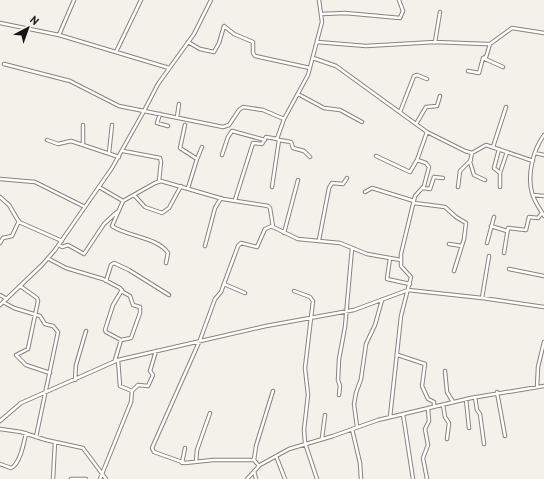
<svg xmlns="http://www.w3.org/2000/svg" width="544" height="479" viewBox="0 0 544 479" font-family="'PT Sans',sans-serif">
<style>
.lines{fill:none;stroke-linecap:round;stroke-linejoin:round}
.minor-casing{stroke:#87837d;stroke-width:4.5}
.minor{stroke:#fff;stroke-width:2.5}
</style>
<rect width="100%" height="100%" fill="#f4f1ea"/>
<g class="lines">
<g class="minor-casing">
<path id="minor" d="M322,14L345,13L400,18L403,11L399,0
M0,23L59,35L169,68
M59,35L74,0
M188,42L200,49L214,52L219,43L224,26L234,34L253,42V53L255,56L310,68
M317,42L366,46L435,42L486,44H490L512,28L544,33
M435,42L440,12
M116,52L141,0
M313,58L336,66L427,132L465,151L472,153L486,145L533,161
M483,58L503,67
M4,64L70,81L119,106L144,111L158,84L194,34L211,0
M468,71L479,73L483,58L486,57L490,44
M298,94L324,108L340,110L362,122
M400,112L414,76L417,75L427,79
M160,114L157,123L168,126
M177,117L179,104
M416,124L426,107L437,106L440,96
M185,125L180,148L197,159L188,188
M544,135C533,150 527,175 532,193C534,201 540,209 544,216
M47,140L58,144L71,141L119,157
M279,140L291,142L293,148L304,151L310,157
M83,143V125
M493,147L506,107
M499,149L494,168L500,173V187
M123,151L160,158L161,162L159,181
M109,153L112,125
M472,153L470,162L474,175L485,180
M535,153L544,155
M222,155L228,137L232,131L265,140
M376,156L410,172L417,160
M197,159L202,147
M500,173L507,152
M0,179L35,182L85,207
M99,187L123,201L155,183L161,181L223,199L268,206L270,208L273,227L298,239L340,243L367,254L401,260
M272,187L279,140L277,139
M458,187L460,171L471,160
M422,188L430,189L434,177L443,178
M365,192L372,188L414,201
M134,195L145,207L162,213L169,208L181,186
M533,195L544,196
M0,197L9,205L19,222L62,241
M235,200L253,143L262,144L266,137L277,139L284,119
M123,201L112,226C125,236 158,237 168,253L166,263
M414,203L445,207L456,217L466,223L464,239L454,271
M491,226L507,231
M284,233L298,180
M319,240L329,188L332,183L343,184L347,178
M0,243L3,238L12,236L19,221
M487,243L494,217
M449,244L462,246
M59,245L62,247L68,245L84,254L104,224L117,212
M205,246L215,208L221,198
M504,253L508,228L526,230L529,217L538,218L542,213
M390,258L387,279L410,284
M49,259L66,268L103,279L120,288L123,292L130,296L133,305L140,307V313L131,338L121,340L115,360
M509,269L544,276
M106,281L111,265L114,263L129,270L169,295
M224,284L245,293
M20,286L37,298L38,301L28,349L16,355L26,365L50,373
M294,291L310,297L313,301L305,368L308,395L304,430L305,443L317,479
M0,295L7,299
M482,298L489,256
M3,302L14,308L40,316L45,324L53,326L58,332L36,437
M0,305L42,265L55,250L112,168L144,111L223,127L229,125L239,110L243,107L263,110L284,119L308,75L322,22L319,0
M121,340L106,332L105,330L113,305L122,290
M398,355L425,364L422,386L428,399L434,402V407
M118,360L120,386L132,391
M445,371L447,392L453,402
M75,380L76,365L86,331
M537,387L538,367L544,342
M497,392L505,436
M339,395L340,386L338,380L339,359L345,327L352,248
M475,397L477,410L480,414L484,444
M466,399L469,428
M443,405L445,417L449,423L447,439
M403,414L413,479
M390,417L401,316L411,277L401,266V254L415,196L424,186L429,167L426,163L417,160L427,132
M0,421L21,403L118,360L266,326L354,310L408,290L482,298L544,307
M357,427L354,404L356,393L361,379L366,344L375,325L382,300
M0,429L21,432L46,440L83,448L106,479
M352,429L360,463L361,479
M322,438L325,415
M276,456L285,479
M254,460L256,446L273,391
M196,462L197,450L210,413
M182,463L185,448
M0,464L11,468C20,464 24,443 26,433
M259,466L254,460H213L185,463L154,452L152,448L200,340L215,299L221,292L238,246L241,243L257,247L265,229L272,226
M254,471L256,479
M53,479L55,442
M71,479H86
M100,479L131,402L132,391L138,385L148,386L153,375L150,371L156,351
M247,479L260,465L289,449L333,436L378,420L471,398L544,386
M427,479L423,458L428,445L425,429L429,421L428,408"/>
</g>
<use href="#minor" class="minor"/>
</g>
<g transform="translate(28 28) rotate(41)" stroke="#f4f1ea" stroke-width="3" paint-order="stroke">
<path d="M0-3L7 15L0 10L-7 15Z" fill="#181614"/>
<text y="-6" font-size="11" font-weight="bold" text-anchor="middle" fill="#181614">N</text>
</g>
</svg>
